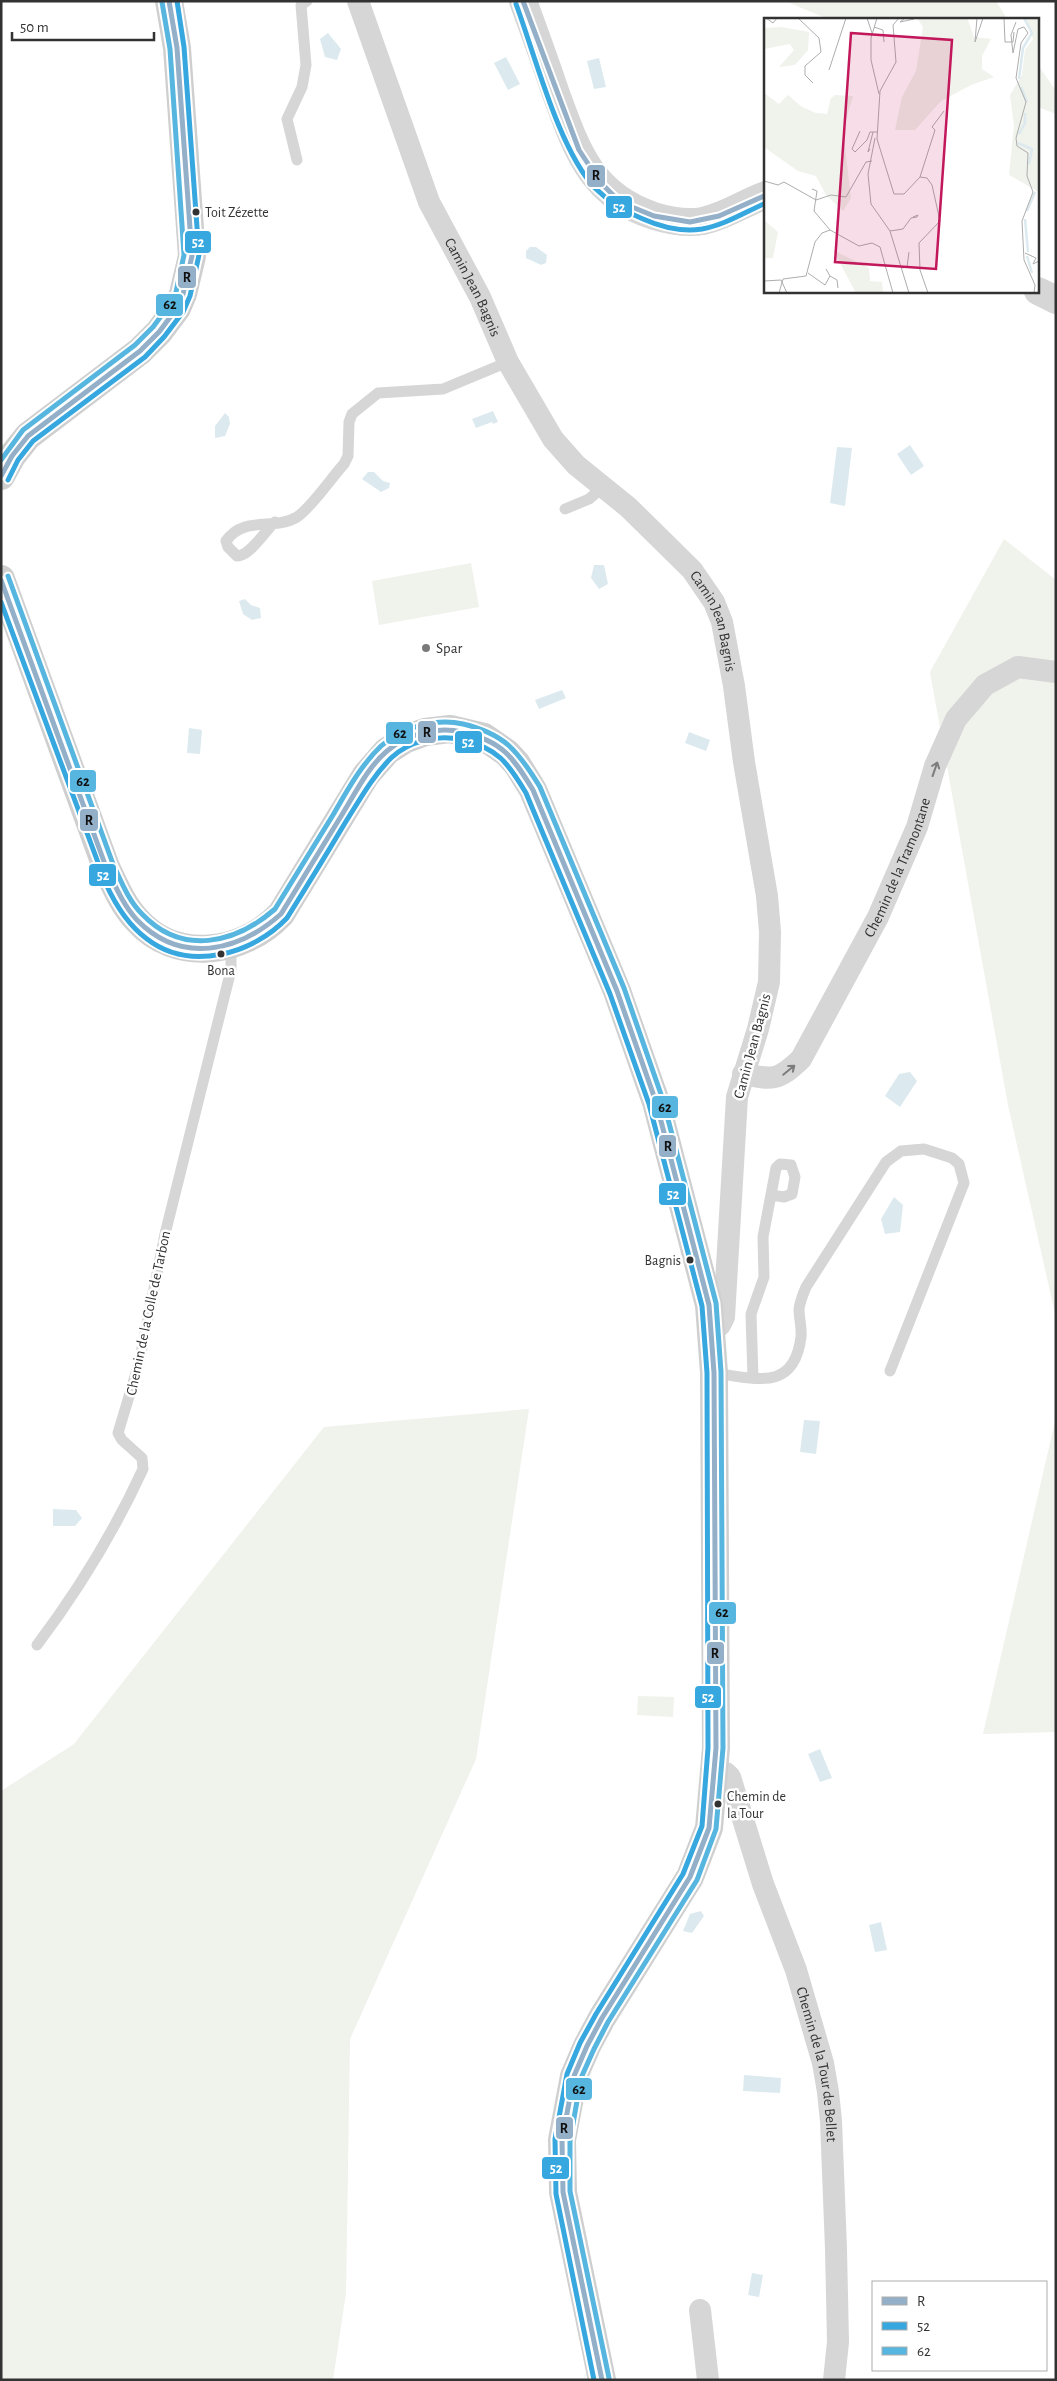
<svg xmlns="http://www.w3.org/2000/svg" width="1057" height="2381" viewBox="0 0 1057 2381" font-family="'Alegreya Sans',sans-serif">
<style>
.green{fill:#f0f2ec}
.water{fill:#dceaef}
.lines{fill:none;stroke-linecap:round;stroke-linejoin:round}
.service{stroke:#d6d6d6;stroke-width:11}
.minor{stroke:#d6d6d6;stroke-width:22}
.tertiary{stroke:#d6d6d6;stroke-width:28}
.secondary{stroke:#cfcfcf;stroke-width:28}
.bus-1-casing{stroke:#fff;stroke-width:9}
.bus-2-casing{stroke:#fff;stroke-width:9}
.bus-3-casing{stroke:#fff;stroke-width:9}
.bus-1{stroke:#94afc8;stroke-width:5}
.bus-2{stroke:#36a8df;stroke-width:5}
.bus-3{stroke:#57b6df;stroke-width:5}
.oneway{stroke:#7c7c7c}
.bus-dot{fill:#323232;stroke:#fff;stroke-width:2}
.poi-dot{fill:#7a7a7a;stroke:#fff;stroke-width:2}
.labels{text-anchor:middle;stroke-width:5;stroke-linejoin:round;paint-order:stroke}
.bus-label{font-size:14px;fill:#323232;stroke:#fff;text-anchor:start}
.street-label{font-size:15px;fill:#323232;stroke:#fff}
.poi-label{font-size:15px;fill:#323232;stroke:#fff;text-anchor:start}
.inset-river{fill:none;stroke:#dceaef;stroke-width:2.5}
.inset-road{fill:none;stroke:#adadad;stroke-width:1}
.view{fill:#c2185b;fill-opacity:0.15;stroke:#c2185b;stroke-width:2.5}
.inset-edge{fill:none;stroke:#323232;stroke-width:2.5}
.line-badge{stroke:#fff;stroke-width:2}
.badge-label{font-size:14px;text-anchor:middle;font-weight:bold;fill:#fff}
.pale-badge-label{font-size:14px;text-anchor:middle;font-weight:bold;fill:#111}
</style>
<rect width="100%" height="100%" fill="#fff"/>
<path class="green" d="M785,1H996L1007,19H828Z
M1038,65L1056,91V114L1038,107Z
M1004,539L1056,580V1318L1008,1105L930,672Z
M471,563L479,607L379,625L372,581Z
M529,1409L476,1759L350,2039L346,2293L333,2380H1V1791L74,1744L324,1427Z
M1056,1417V1732L983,1734Z
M638,1696L674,1697L673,1717L637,1715Z"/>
<path class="water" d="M328,33L341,49L337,60L325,57L320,39Z
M506,57L520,84L508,90L494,63Z
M599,58L606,87L594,89L587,61Z
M530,247H536L547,255L546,263L541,265L526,258V251Z
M493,411L498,422L493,424L492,422L476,428L472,419Z
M225,413L229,417L230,424L225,436L215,438V426Z
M910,445L924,466L911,475L897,454Z
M837,447L852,448L845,506L830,503Z
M368,472H374L383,481L390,483L389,488L381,492L362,479Z
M594,565H604L608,584L599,589L591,578Z
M245,599L251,605L260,608L261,618L252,620L243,614L239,601Z
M562,690L566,698L539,709L535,700Z
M189,728L202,730L200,754L187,753Z
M689,732L710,740L706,751L685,743Z
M910,1072L917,1081L900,1107L885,1096L899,1074Z
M894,1197L903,1205L900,1232L885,1234L881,1219Z
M804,1420L820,1421L816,1454L800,1452Z
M53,1509L76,1510L82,1518L75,1526H53Z
M820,1749L832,1778L820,1782L808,1754Z
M701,1911L704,1916L692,1933L683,1931L690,1914Z
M881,1922L887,1950L875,1952L869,1925Z
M744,2075L781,2078L780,2093L743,2091Z
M752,2273L763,2275L759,2297L748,2295Z"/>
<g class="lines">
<path class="service" d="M297,160L287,119L302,87L306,65L301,5L307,1
M565,509L589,499L603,487
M275,522C265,531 250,556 237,556L228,547L226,541C244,515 274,531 297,517C311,508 332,477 344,464L348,456L349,422L352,414L378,393L443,389L508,362
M714,1373C754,1378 794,1393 801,1337C802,1328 799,1318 799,1309C800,1302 803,1294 806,1287L886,1162L901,1151L924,1149L952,1158L959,1164L964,1183L890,1371
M753,1378L751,1314L764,1277L763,1237L776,1168L780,1164L791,1165L795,1177L792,1194L784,1197L771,1195
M37,1645C80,1588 113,1534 143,1469L142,1458L122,1440L118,1433L139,1363L165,1234L231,970V946"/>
<g class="minor">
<path id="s1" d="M358,1L429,202L480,297L508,362L553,439L576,465L628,507L692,570L714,602L722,622L734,686L744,762L767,896L770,932L769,982L758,1029L737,1097L724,1317L720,1325L712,1332"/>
<path id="s2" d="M743,1074C773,1080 778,1081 801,1059L878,917L917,827L935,766L956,719L985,685L1018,667L1056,672"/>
<path id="s3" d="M715,1772L726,1773L730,1777L763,1884L796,1970L823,2063L828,2092L831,2121L836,2249L838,2342L834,2380"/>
<path d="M700,2310L708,2380"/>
</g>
<path class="tertiary" d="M523,1C534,31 545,61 555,91C576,148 590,195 654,216C670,221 686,224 703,221C726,216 744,203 766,195
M1038,291L1056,300"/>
<path class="secondary" d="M1,476L12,456L28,436L140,351L159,332L177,308L183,294L192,256L177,48L169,1
M1,579L106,867C115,886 123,905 137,920C176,964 243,954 281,914L366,775L387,751L406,739L425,732L450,729L484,737L507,753L517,764L533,790L617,991L656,1102L709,1305L714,1373L716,1748L709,1828L690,1877L602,2018L587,2046L574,2076L562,2140L563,2192L602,2380"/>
<g class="bus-1-casing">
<path id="bus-1" d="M523,1L579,150L600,182L614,196L632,207L654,216L690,222L719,216L766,195
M1,476L12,456L28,436L140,351L159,332L177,308L183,294L192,256L177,48L169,1
M1,580L106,867C115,885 123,905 137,920C181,965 238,952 281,914C302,880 322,847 343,813C356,792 368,767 387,751C407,734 437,726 462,732C502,741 513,757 533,790L617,991L656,1102L709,1305L714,1373L716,1748L709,1828L690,1877L602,2018L587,2046L574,2076L562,2140L563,2192L602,2380"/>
</g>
<g class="bus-2-casing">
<path id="bus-2" d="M516,4C535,55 559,150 595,188C609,202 625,212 643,219C661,227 682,232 702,229C725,225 745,212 766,203
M8,480L18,460L33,441L145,357L164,337L183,312L190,296L199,255L184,47L177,1
M1,602L106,884C116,906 128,925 147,939C190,972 253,954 287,918C307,886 326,855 345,823C359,801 372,777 391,758C409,741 438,734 462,740C498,748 508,763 526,793L610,994L649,1104L702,1306L707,1373L708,1748L702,1826L683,1874L596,2014L580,2043L567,2074L555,2139L556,2194L594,2380"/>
</g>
<g class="bus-3-casing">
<path id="bus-3" d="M1,460L23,430L135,345L153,327L170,304L176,292L184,255L170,49L162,2
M8,576L113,864C121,881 128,900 142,914C182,956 235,944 275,909C294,878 314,846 333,815C347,791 361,765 381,746C402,727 436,718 463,724C505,734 518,751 540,787L624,988L663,1100L716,1303L721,1372L723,1748L716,1829L697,1880L608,2022L594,2049L581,2078L570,2141V2191L609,2378"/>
</g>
<use href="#bus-1" class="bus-1"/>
<use href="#bus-2" class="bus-2"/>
<use href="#bus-3" class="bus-3"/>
</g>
<defs><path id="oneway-shaft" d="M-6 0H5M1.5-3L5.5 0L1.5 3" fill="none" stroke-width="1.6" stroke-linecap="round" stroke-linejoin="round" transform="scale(1.25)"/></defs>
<g class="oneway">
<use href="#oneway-shaft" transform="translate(935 769) rotate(-71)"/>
<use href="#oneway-shaft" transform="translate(789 1070) rotate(-39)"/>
</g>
<g class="bus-dot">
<circle cx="196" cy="212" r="4.5"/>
<circle cx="221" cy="954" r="4.5"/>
<circle cx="690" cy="1260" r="4.5"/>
<circle cx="718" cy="1804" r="4.5"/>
</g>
<circle class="poi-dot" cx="426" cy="648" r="5"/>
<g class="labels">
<g class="bus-label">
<text x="205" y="217">Toit Zézette</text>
<text x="221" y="975" text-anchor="middle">Bona</text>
<text x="681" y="1265" text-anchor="end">Bagnis</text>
<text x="727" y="1801">Chemin de<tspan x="727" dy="17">la Tour</tspan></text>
</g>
<g class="street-label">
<text dy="5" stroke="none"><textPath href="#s1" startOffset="309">Camin Jean Bagnis</textPath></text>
<text dy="5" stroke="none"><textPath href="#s1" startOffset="729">Camin Jean Bagnis</textPath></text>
<text dy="5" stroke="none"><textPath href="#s2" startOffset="279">Chemin de la Tramontane</textPath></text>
<text transform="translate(752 1046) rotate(-75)" y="5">Camin Jean Bagnis</text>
<text transform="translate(148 1313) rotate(-78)" y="5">Chemin de la Colle de Tarbon</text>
<text dy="5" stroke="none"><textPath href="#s3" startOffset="318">Chemin de la Tour de Bellet</textPath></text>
</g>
<g class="poi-label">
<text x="436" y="653">Spar</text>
</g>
</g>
<g transform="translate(764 18)">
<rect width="275" height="275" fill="#fff"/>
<path d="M153,0H203L210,19L227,21L218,38V51L230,59L207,67L177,83L151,112H131L138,79L152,53L159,9ZM262,0H275V174L245,157L250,107L246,77L258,57L261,32L269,21ZM17,9L45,14L44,32L31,47L15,49L30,32L26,26L0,31V10ZM0,75L15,86L24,77L38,89L52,95L63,96L67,80L71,77L89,78L79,112L87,180L79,193L62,177L52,158L34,153L0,129ZM0,202L14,214L9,240H0ZM69,232L105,250L106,263L118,264L119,275H92Z" fill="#f0f2ec"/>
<path class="inset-river" d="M255,61L259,30L268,15L260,0M257,69L263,84M255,116L261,105V95M254,125L268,131L265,146M263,193L271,174M261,201L264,234M263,238L268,255"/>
<path class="inset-road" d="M2,0L9,5L13,0M34,0L55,20L57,34L41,48V57L49,65M103,0L108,15M113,0L107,20V42L115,76M135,0L129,7L132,44L116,73L113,121L130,176H140L156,159L163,160L168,167L176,203L155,225L156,252L164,275M141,0L136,4L150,1M213,0L211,24L219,0M240,0L241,24H249L250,14M252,4L247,17L249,35L254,11L260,9L264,15L257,25L252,60L262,84L252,120L253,128L264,135L263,158L269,174L258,203L260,242L271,267L270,275M110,9L119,12L120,24M65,52L82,0M96,113L88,131L91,134L103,122L106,114H113M111,120L104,156L107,186L126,213L145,275M106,131L104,134L109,114M156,159L171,112L168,109L180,93M0,163L14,167L20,164L52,182M48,171L53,173L50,193L66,212M52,182L67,177L82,179L102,144L108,143M275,201V227M126,213L139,211L147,200L153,199L154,197L149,199M261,235L272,240L269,246L275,243M138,250L143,249L145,234M44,255L61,267L66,258L62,251M66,258L73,262L74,270M0,263L17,262L23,275M15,275L19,261L42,258L51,224L58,215L66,212L95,228L108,225L116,229L129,275"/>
<path class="view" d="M87,15L188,22L172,251L71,244Z"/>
<rect width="275" height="275" class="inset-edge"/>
</g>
<g class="line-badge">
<rect x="586" y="164" width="20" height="24" rx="5" fill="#94afc8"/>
<rect x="605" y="195" width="28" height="24" rx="5" fill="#36a8df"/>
<rect x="184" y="230" width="28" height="24" rx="5" fill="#36a8df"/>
<rect x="177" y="265" width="20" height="24" rx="5" fill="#94afc8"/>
<rect x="155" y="293" width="29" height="24" rx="5" fill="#57b6df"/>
<rect x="417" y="720" width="20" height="24" rx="5" fill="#94afc8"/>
<rect x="385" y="721" width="29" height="24" rx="5" fill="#57b6df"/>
<rect x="454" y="730" width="29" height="24" rx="5" fill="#36a8df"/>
<rect x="69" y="769" width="28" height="24" rx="5" fill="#57b6df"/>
<rect x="79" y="808" width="20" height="24" rx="5" fill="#94afc8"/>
<rect x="88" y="863" width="29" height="24" rx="5" fill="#36a8df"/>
<rect x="651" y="1095" width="28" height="24" rx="5" fill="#57b6df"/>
<rect x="658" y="1134" width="19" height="24" rx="5" fill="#94afc8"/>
<rect x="658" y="1182" width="29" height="24" rx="5" fill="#36a8df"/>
<rect x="708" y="1601" width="29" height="24" rx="5" fill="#57b6df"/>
<rect x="706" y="1641" width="19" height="24" rx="5" fill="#94afc8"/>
<rect x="694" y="1685" width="28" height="24" rx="5" fill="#36a8df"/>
<rect x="565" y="2077" width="28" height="24" rx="5" fill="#57b6df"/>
<rect x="555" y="2116" width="19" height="24" rx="5" fill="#94afc8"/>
<rect x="541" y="2156" width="29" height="24" rx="5" fill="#36a8df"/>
</g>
<g class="badge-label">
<text x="619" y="212">52</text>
<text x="198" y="247">52</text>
<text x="468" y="747">52</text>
<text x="103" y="880">52</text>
<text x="673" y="1199">52</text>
<text x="708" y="1702">52</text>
<text x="556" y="2173">52</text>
</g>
<g class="pale-badge-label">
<text x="596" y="180">R</text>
<text x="187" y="282">R</text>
<text x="170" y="309">62</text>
<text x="427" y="737">R</text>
<text x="400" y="738">62</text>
<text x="83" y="786">62</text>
<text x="89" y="825">R</text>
<text x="665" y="1112">62</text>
<text x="668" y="1151">R</text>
<text x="722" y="1617">62</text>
<text x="715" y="1658">R</text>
<text x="579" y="2094">62</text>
<text x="564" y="2133">R</text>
</g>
<rect width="1057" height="2381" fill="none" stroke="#323232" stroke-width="5"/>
<rect x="872" y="2281" width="175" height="90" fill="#ffffff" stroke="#adadad"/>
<rect x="882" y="2297" width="25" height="8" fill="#94afc8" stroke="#adadad"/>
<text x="917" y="2306" font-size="15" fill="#323232">R</text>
<rect x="882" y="2322" width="25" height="8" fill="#36a8df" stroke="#adadad"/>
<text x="917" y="2331" font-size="15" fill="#323232">52</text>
<rect x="882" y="2347" width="25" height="8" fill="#57b6df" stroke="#adadad"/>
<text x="917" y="2356" font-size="15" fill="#323232">62</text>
<path d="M12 32v8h142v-8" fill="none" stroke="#323232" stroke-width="2.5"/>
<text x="20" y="32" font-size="15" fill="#323232" stroke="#ffffff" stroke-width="4" paint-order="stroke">50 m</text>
</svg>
